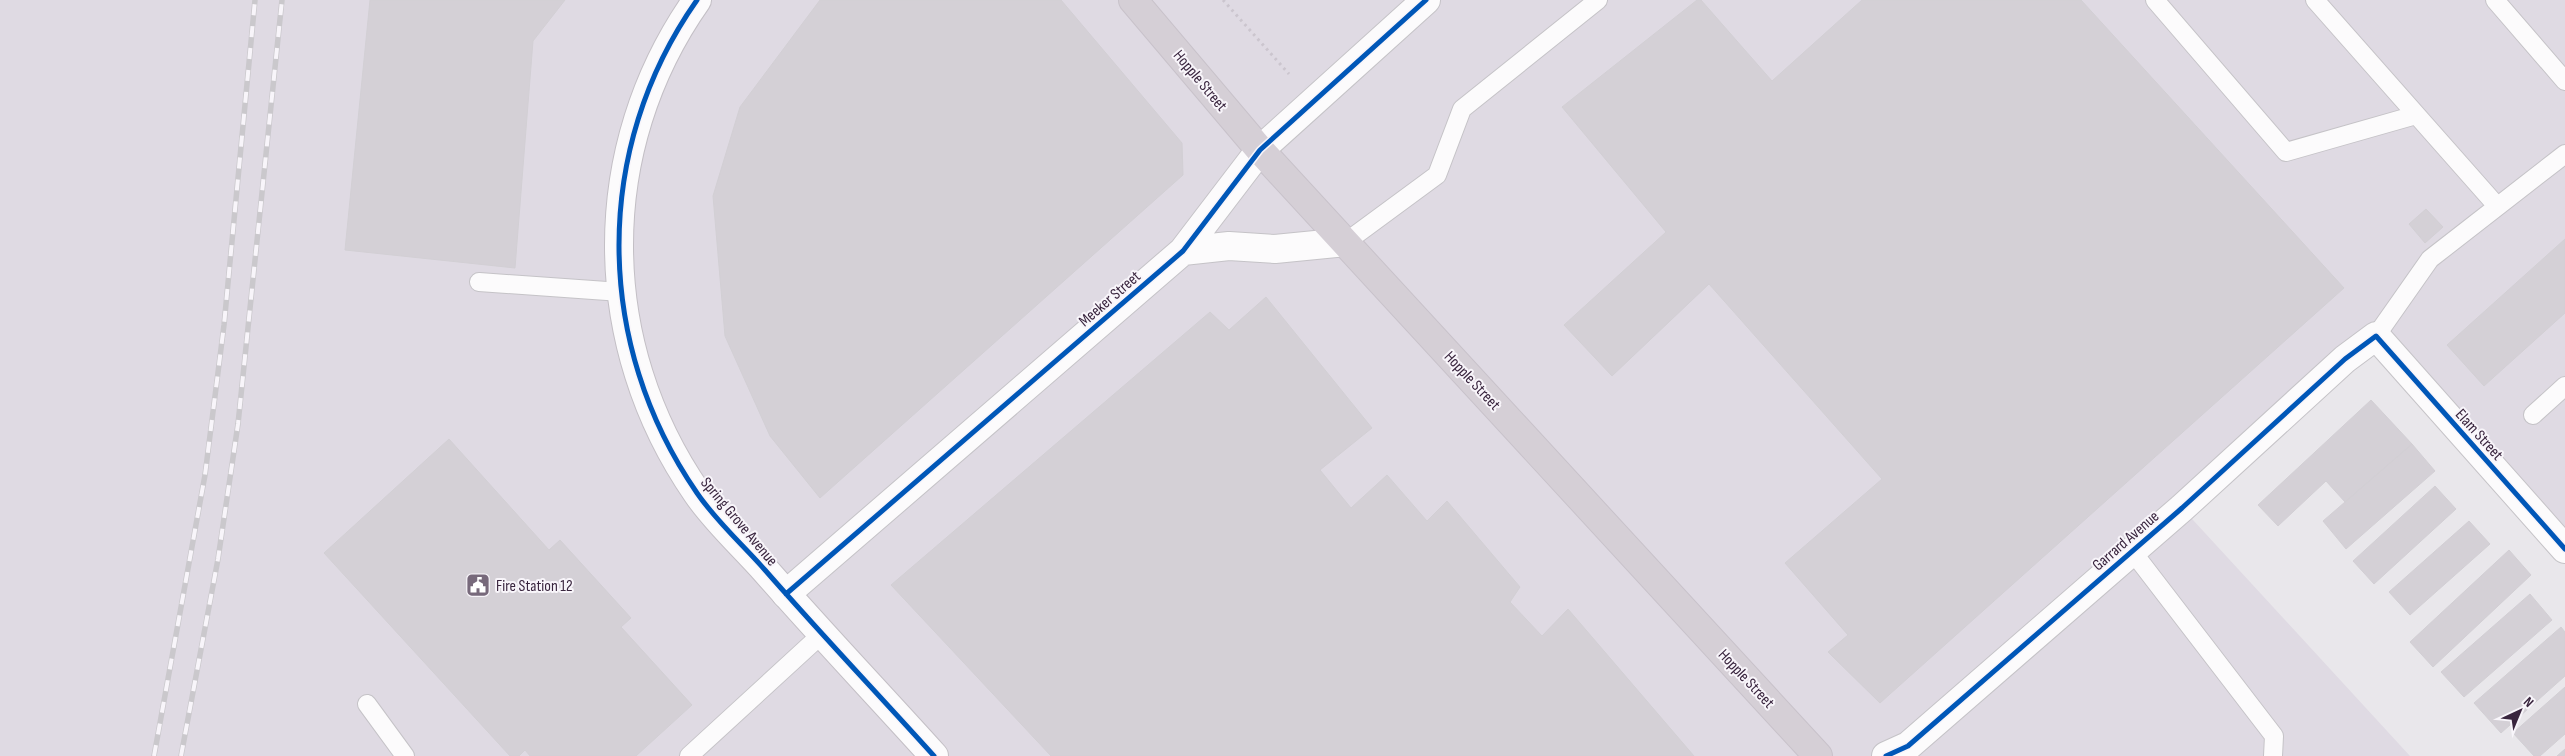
<svg xmlns="http://www.w3.org/2000/svg" width="2565" height="756" viewBox="0 0 2565 756" font-family="'Sofia Sans Condensed',sans-serif">
<style>
.built{fill:#dfdae3}
.building{fill:#d4d0d6;stroke:#d2cfd4}
.lines{fill:none;stroke-linecap:round;stroke-linejoin:round}
.lane-casing{stroke:#c5c3c7;stroke-width:20}
.street-casing{stroke:#c5c3c7;stroke-width:30}
.secondary-casing{stroke:#c3bfc5;stroke-width:30}
.primary-casing{stroke:#c8c2ca;stroke-width:30}
.path{stroke:#cbc5ce;stroke-width:3;stroke-dasharray:2.5 4;stroke-linecap:butt}
.lane{stroke:#fcfbfc;stroke-width:18}
.street{stroke:#fcfbfc;stroke-width:28}
.secondary{stroke:#fcfbfc;stroke-width:28}
.primary{stroke:#d5cfd6;stroke-width:28}
.rail-casing{stroke:#cac8cc;stroke-width:5.5}
.rail{stroke:#f8f5fa;stroke-width:4;stroke-dasharray:11;stroke-linecap:butt}
.cycleway-casing{stroke:#f8f5fa;stroke-width:8}
.cycleway{stroke:#0057b8;stroke-width:5}
.labels{text-anchor:middle;stroke-width:4;stroke-linejoin:round;paint-order:stroke}
.street-label{font-size:16px;fill:#39253e;stroke:#f8f5fa}
.poi-label{font-size:16px;fill:#39253e;stroke:#f8f5fa;text-anchor:start}
</style>
<rect width="100%" height="100%" fill="#e9e7eb"/>
<path class="built" d="M0,0H2565V549L2376,336L2182,508L2410,756H0Z"/>
<path class="building" d="M370,0H565L533,41L515,268L345,250Z
M820,0H1061L1182,143L1183,175L820,498L770,436L725,336L713,196L740,107Z
M1697,0H1701L1772,81L1862,0H2081L2344,288L1880,703L1828,652L1848,635L1785,563L1882,479L1709,284L1612,376L1564,325L1666,232L1562,107Z
M2426,209L2443,227L2425,243L2409,224Z
M2565,239V313L2484,386L2447,345Z
M1266,297L1372,428L1320,470L1351,508L1387,475L1427,521L1447,501L1520,587L1510,602L1542,636L1568,609L1694,756H1051L891,585L1210,312L1229,330Z
M2371,400L2412,444L2345,502L2326,481L2278,526L2258,505Z
M449,439L549,550L560,540L631,618L621,627L692,705L636,756H530L525,750L519,756H510L324,553Z
M2412,444L2435,471L2346,549L2323,521Z
M2435,486L2456,509L2374,584L2353,561Z
M2469,521L2490,544L2410,615L2389,592Z
M2509,550L2531,575L2433,667L2410,642Z
M2530,594L2552,620L2464,697L2441,672Z
M2561,627L2565,632V676L2501,733L2474,703Z
M2565,687V734L2540,756H2534L2513,733Z
M2565,749V756H2557Z"/>
<g class="lines">
<g class="lane-casing">
<path id="lane" d="M2155,0L2286,152L2416,115
M2315,0L2497,206
M2495,0L2565,81
M1346,242L1437,175L1462,109L1598,0
M479,282L621,292
M2376,336L2430,259L2565,154
M2533,415L2565,386
M2132,551L2274,736L2273,756
M367,704L405,756
M689,756L822,634"/>
</g>
<g class="street-casing">
<path id="street" d="M1183,251L1229,246L1275,249L1346,242
M786,594L1183,251L1260,150L1426,0
M1886,756L1908,746L2182,508L2345,359L2376,336L2565,549"/>
</g>
<g class="secondary-casing">
<path id="secondary" d="M697,0C592,149 594,344 697,493C716,521 743,545 765,570C820,633 878,694 934,756"/>
</g>
<g class="primary-casing">
<path id="primary" d="M1133,0L1260,150L1818,756"/>
</g>
<path class="path" d="M1223,0L1289,74"/>
<use href="#lane" class="lane"/>
<use href="#street" class="street"/>
<use href="#secondary" class="secondary"/>
<use href="#primary" class="primary"/>
<g class="rail-casing">
<path id="rail" d="M154,756L205,475L224,325L255,0
M181,756L218,559L238,424L282,0"/>
</g>
<use href="#rail" class="rail"/>
<g class="cycleway-casing">
<path id="cycleway" d="M697,0C592,149 594,344 697,493C716,521 743,545 765,570C820,633 878,694 934,756
M786,594L1183,251L1260,150L1426,0
M1886,756L1908,746L2182,508L2345,359L2376,336L2565,549"/>
</g>
<use href="#cycleway" class="cycleway"/>
</g>
<defs>
<g id="civic-square" transform="scale(1.25)"><rect x="-9" y="-9" width="18" height="18" rx="4" fill="#77697b" stroke="#f8f5fa"/><path d="M-.6-6.5H3V-4.5H.6V-3L4-1V1h2V6H-6V1h2V-1L-.6-3ZM-1.2 2.5V6h2.4V2.5Z" fill="#fff"/></g>
</defs>
<g fill-rule="evenodd">
<use href="#civic-square" x="478" y="585"/>
</g>
<g class="labels">
<g class="street-label">
<text transform="translate(1201 80) rotate(50)" y="6">Hopple Street</text>
<text transform="translate(1109 298) rotate(-41)" y="6">Meeker Street</text>
<text transform="translate(1473 380) rotate(47)" y="6">Hopple Street</text>
<text transform="translate(2480 434) rotate(48)" y="6">Elam Street</text>
<text transform="translate(740 521) rotate(50)" y="6">Spring Grove Avenue</text>
<text transform="translate(2125 540) rotate(-41)" y="6">Garrard Avenue</text>
<text transform="translate(1747 678) rotate(47)" y="6">Hopple Street</text>
</g>
<g class="poi-label">
<text x="496" y="591">Fire Station 12</text>
</g>
</g>
<g transform="translate(2520 711) rotate(44)" stroke="#f8f5fa" stroke-width="4" paint-order="stroke">
<path d="M0-4L9 19L0 12L-9 19Z" fill="#39253e"/>
<text y="-8" font-size="14" font-weight="bold" text-anchor="middle" fill="#39253e">N</text>
</g>
</svg>
